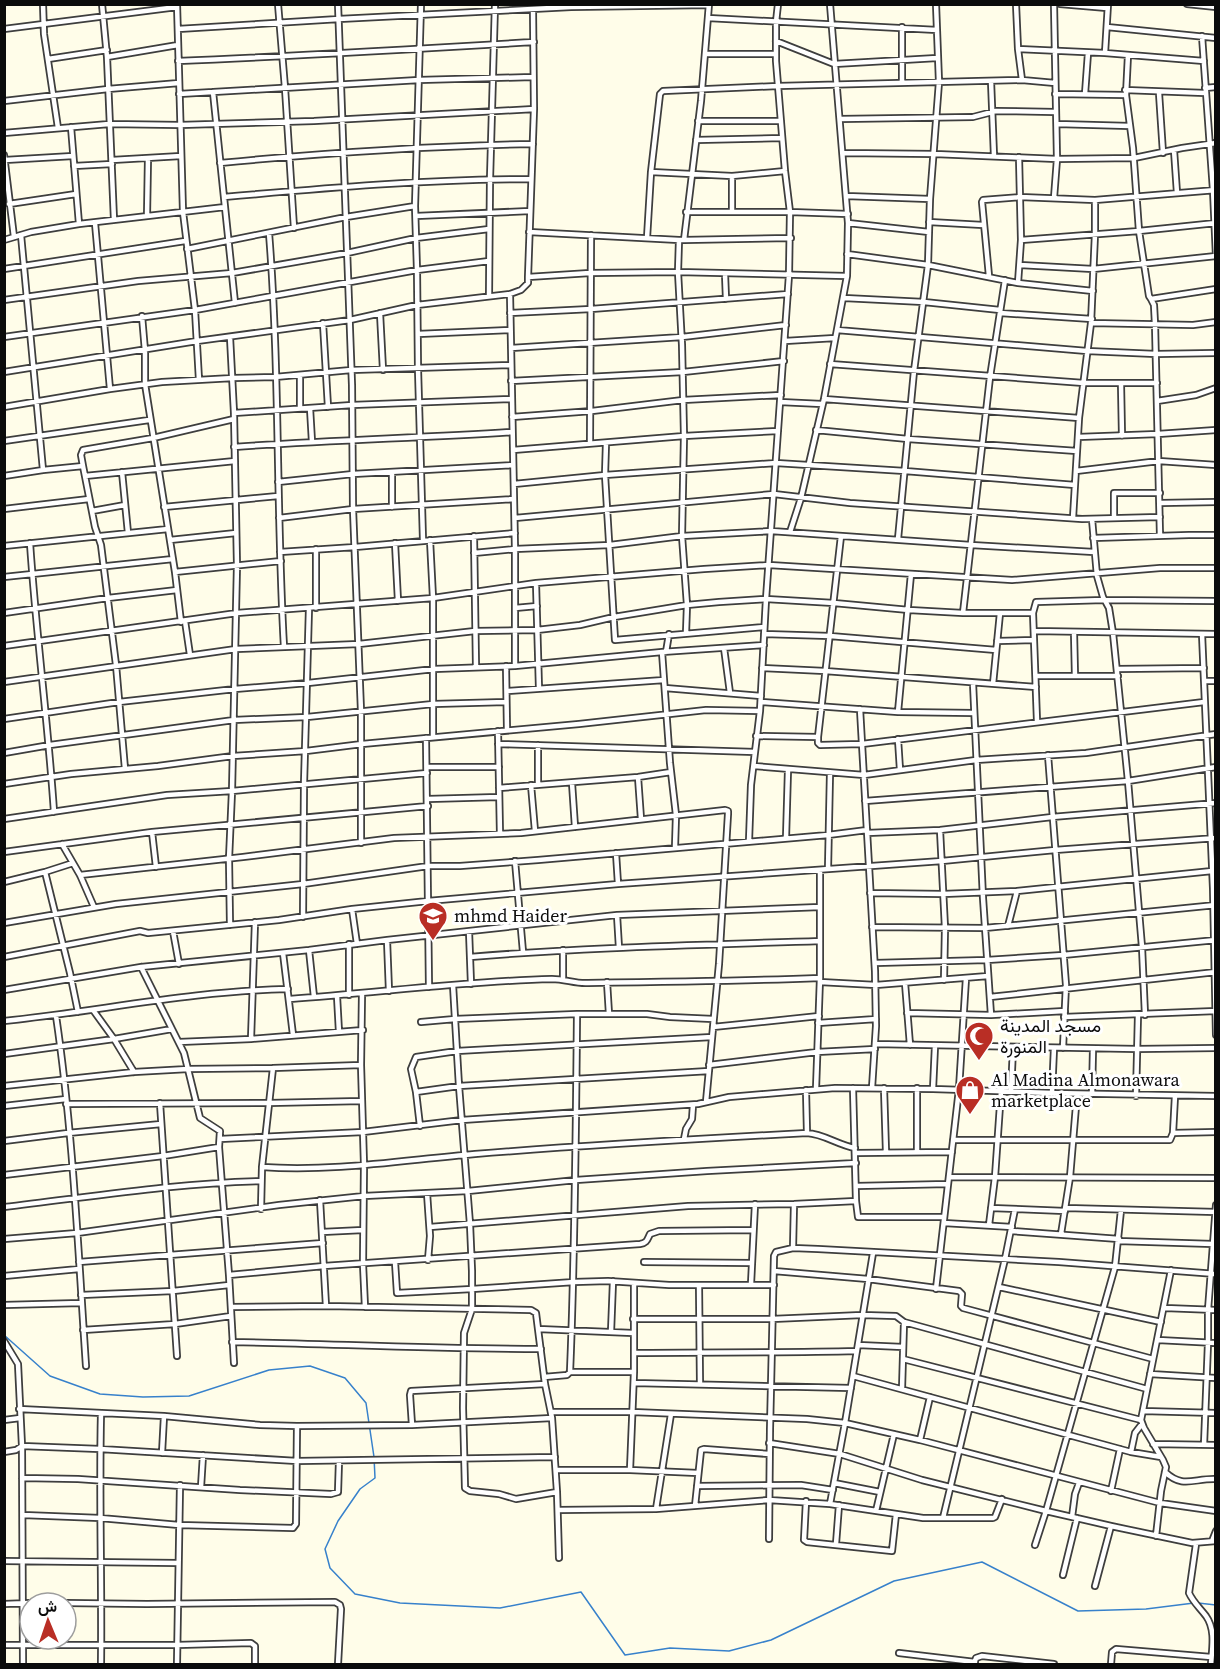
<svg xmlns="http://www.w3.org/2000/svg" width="1220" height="1669" viewBox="0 0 1220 1669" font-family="'Source Serif 4',Vazirmatn,serif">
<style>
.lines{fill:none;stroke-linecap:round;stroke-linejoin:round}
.stream{stroke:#3781cb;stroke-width:1.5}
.minor-casing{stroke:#3e3e3e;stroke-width:8}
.minor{stroke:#fff;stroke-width:4.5}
.labels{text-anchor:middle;stroke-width:6;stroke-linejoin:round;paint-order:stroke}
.poi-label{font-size:18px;fill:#0b0b0b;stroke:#fff;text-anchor:start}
</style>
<rect width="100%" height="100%" fill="#fffde9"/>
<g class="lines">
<path class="stream" d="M4,1335L50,1376L100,1394L143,1397L189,1396L269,1370L310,1366L345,1378L366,1403L374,1457L375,1478L360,1489L338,1521L325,1549L330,1568L355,1594L400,1603L500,1608L581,1592L625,1655L670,1648L729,1651L771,1640L894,1581L982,1562L1078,1611L1146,1609L1194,1603
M1198,1603L1216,1605"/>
<g class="minor-casing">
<path id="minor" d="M43,4L44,34L58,128
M102,4L107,57L114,220
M177,4L183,212L195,310L199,380
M278,4L285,88L294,228
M338,4L352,385L353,509L361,711V843
M421,4L415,206L417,270L418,369L423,540
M1016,4L1018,49L1022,80
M1060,4L1107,8
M1187,4L1216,7
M708,18L937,30
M1107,27L1216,38
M4,29L177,7
M178,29L339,19L571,7L709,5
M776,41L834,64L937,58
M1018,49L1105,53L1204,61
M1105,53L1108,4
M705,54H776
M1128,55L1126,95L1133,148L1139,231L1149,296L1151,299L1216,289
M107,57L178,45
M48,59L107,50
M178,61C297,56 415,49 534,42
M991,81L994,156
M902,83V27
M1205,88L1216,87
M1125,90L1205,93
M213,92L235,303
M1159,93L1163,153
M179,94L419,80L533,77
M1055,94L1126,95
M1085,94L1088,53
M4,101L108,89L179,83
M840,119L973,117L996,111L1055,112
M698,121H781
M1057,124L1130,126
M71,127L79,224
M4,133L109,124L180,125L314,121L534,109
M696,140L782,138
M1174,150L1177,193
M843,153L935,154L1057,159L1134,158L1182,148L1216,143
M4,155L14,237
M5,160L73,156
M112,160L181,156
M220,163C324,153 428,146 533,144
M74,166L112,164
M651,172L732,176L785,171
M732,176V212
M846,196L930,199
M224,197C326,188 428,179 531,179
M1054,198L1057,159L1054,4
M9,204L76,194
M686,212H790L848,214
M147,216L148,158
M416,216L530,211
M929,222L983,225
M95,223L110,389
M848,223L929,232
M529,232L679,240
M269,233C280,371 276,509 284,647
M21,235L43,470
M647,238L651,172L660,94L663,91L778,86L1022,80L1055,83
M4,240L31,232L79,224L225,207
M684,240L791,238
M1021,240L1139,231L1216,223
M187,249L346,217L415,206
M847,254L928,265L1018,283L1093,291
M1020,265L1093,269L1216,256L1213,190L1202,36
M4,269L185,241
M725,274L726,299
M989,276L982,202L983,200L1020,197L1095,200L1216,190
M528,277L590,273L678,272L847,276
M1018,283L1021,240L1019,157
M510,294L515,549V666
M489,296L490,179L495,4
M844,298L924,302L1000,310
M1151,299L1154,305L1155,324L1160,536
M4,300L138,281L232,273L347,253L416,238L489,229
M380,313L383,370
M510,313L591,309L788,294
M1000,313L1092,319
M142,316L145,351V384L175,572L181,622
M323,323L328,407
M1091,323L1193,325L1216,322
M837,330L1087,351L1156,354L1216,353
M418,334L510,330
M4,337L195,310L417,270L489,261
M785,341L835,338
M511,348L682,337L786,325
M830,364L1084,383H1157
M4,372L197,341L350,320L417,305L510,294L521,290L528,283V277L534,109L533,10
M300,375V408
M511,381L683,372L784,361
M1121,384L1122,436
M824,399L1079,418
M1157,401L1196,395L1216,388
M780,402L822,404
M4,407L110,389L162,382L233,378L275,377L351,370L511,365
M310,408L312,442
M234,413L352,405L512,399
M512,417L592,411L683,400L781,395
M816,430L908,439L1077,451
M1078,437L1158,434L1216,430
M4,441L149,420
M590,443L591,235
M606,443L605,475L615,640L764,627
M234,447C327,440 420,438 512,432
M513,450L684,436L778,431
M83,466L95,527L101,545L116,665L125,769
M1076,471L1159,461L1216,465
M122,472L128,533
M4,476L43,470L83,466L81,455L83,450L153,438L234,419
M85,476L235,461
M278,482L353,474L513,465
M514,484L605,475L776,463L905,471L1075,485
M1161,503L1216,502
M164,507L278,496
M392,507V472
M4,509L89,499
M92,511L125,505
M279,518L353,509L514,499
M515,518L774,494L850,503L1082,519L1160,517
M1073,518L1079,418L1091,323L1095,234V200
M1114,518V493H1160
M1092,519L1097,576L1103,597L1109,608L1113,633L1128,781L1142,947L1145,1015
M790,532L801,498L824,399L847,276L848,223L830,4
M474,536L476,667
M841,536L818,737V743L820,745L862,744L1204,702
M1093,538L1189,535H1216
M898,539L914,371L928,265L930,199L939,82L936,4
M170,540L236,533
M430,540L433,598V737
M30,543C36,633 48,722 54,812
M395,543L398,601
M4,546L168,529
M280,552L355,547L515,533
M474,553L515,549L610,545L682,536L771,531L971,545L1094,552
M175,572L281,561
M4,577L173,559
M536,583L539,689
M316,608V549
M515,608L537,606
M4,613L108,598L177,590
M963,613L990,377L1005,280
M185,621L190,655
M1034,631L1216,634
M1074,632L1075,676
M686,633L687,605L682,536L684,436L682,345L678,272L679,240H684L701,101L709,4
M764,634L830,636L996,650
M1202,634L1213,888L1216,1035
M997,641L1034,640
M4,646L237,613L433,598L536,583L704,569L769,565L1012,580L1160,568H1216
M724,648L730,693
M662,652L670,763L676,815L675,847
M666,652L669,634
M506,666L507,730
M762,668L825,671L1036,687
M1117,669L1204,668
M1036,676H1118
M1204,681H1216
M4,682L236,649L359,644L475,631L537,630L580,625L614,617L687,605L719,602L766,599L834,603L909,610L963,613H1033
M973,683L983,898L991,1015
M993,684L1000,613
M665,688L761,696
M507,691L664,680
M761,702L898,712L974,713
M860,709L875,971L876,1026L872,1088
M898,712L911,574
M4,719L119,702L235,689L308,683L434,669L515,666L662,652L764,645
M1037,721L1033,613L1036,602L1104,600L1216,601
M498,731L500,834
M756,736L818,737
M426,738L429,987
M898,739L900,770
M498,744L755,752
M4,753L50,745L234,720L307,717L433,704L506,702
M1048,755L1066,985L1063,1048
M754,766L864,775L976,760L1086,753L1216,734
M427,767H499
M638,777L641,819
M572,783L575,827
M4,784L71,774L158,766L233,756L306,751L362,744L579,724L706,710L760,711
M531,785L535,831
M538,785V745
M499,788L638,777L671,772
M428,799L499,797
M865,801L1128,781L1216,767
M4,819L167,795L232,791L427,773
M940,830L945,928L944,980
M152,832L156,867
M867,833L940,830L1052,817L1216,803
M786,838L788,770
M749,841L751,785L760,711L766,599L789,275L790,212L785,171L776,61V22L778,4
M62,844L80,875L94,907
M4,852L152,832L428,806
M616,853L618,884
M515,861L523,952
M828,869L830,773
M45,872L70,973L78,1012
M80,875L243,857L394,838L521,833L725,810L728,811V814L719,964L706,1102
M4,882L45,872L73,863
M870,893L943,894L1017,891L1212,871
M352,909L357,944
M617,915L619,948
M303,917L304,784L309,608
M4,923L116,904L303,884L428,866H460L538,860L828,835L867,830
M230,925L229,859L232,791L237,565L234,413L230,337
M1008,926L1017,891
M872,927L985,928L1216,905
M173,931L179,964
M469,931L471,984
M387,940L389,991
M349,944V995
M309,950L314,997
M563,950V979
M283,953L293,1035
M4,957L140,931L148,933L279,920L352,909L428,901L618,884L942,861L1055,850L1216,838
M470,957C587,947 703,945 820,941
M875,963L987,960L1063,955L1216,940
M607,982L609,1014
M820,982L876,985L988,976
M905,983L910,1045
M453,985L459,1086L470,1224L472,1271V1309L464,1333L463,1408L465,1488L470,1491L499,1494L516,1499L557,1492
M4,990L141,967L309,950L387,940L617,915L820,907
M362,994L361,1065L364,1165L363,1264L365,1307
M337,996L339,1032
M990,997L1216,972
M290,999C377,993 465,981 552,979C565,979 576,984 588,983C666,982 743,981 820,978
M93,1010L114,1039L134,1072
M907,1013L991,1015L1065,1011
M577,1014H647L670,1017L713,1019
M56,1016C73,1131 78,1249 86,1366
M1064,1017L1216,1011
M4,1021C99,1011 193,991 288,989
M421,1022L455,1019L577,1014C576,1134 575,1253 570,1372
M818,1023L876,1019
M713,1027L819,1016
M251,1039L255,922
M179,1042L251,1039L363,1030
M875,1044L1137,1049L1216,1048
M4,1054L114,1039L172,1029
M709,1065L817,1052L875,1049
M4,1086L134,1072L188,1069L273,1068L361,1065
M853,1088L856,1201L858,1217H944
M884,1088L886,1152
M816,1089L820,978V870
M933,1089L935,1046
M806,1090L807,1133
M416,1092L459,1086L709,1071
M1011,1092L1013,1048
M1052,1093L1054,1048
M1092,1094L1093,1049
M1136,1096L1138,1015
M160,1103L177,1356
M66,1104L269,1103L362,1101
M4,1106L66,1099
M420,1126L416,1092L411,1069L416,1057L457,1051L712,1037
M1173,1133L1216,1132
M220,1139L363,1132L462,1120L698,1104L729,1097L835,1088L933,1089L1052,1093L1216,1096
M684,1139L686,1129L692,1119L693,1105
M953,1140H1170L1173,1133L1175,1096
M4,1141L68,1133L161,1124
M219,1147L229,1275L234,1363
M917,1152V1088
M856,1153L952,1152
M262,1167C333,1172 404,1160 475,1154C586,1145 696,1139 807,1133C824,1134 838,1145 855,1148
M4,1175L163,1156L219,1147L220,1131L200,1118L184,1053L141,967
M949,1177L1216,1178
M856,1186L948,1184
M427,1193L430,1236L428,1260
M320,1200L326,1306
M4,1207C90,1197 175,1183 261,1181
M991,1208L1065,1211
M1066,1208L1216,1212
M261,1209L262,1167L273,1068
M944,1223L1012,1227
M989,1225L995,1177L1001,1091
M430,1227L688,1206L794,1204L856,1201
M1011,1231L1119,1239
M322,1232L363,1230
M1061,1234L1070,1177L1077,1094
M4,1239L77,1233L279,1205L364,1196L468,1191L576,1180L707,1171L856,1163
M1118,1241L1213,1244
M793,1248L794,1204
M79,1262L323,1243
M395,1262L397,1293L472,1289L574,1282L608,1281L669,1285H774
M644,1262L752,1263
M774,1271L868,1279L959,1291L962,1294L961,1306L963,1308L1153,1359
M229,1275L324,1266L640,1244C647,1243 647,1240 650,1234L659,1231L753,1230
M4,1276L79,1269
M751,1284L755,1204
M699,1285L700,1384
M999,1287L1161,1322
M936,1289L959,1089L966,978
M81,1295L173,1291L229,1285
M4,1305L81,1303
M231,1307L326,1306L531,1310L536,1313L538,1329L633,1333
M1165,1308L1216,1310
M633,1319H772L862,1315L896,1316L904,1322L1147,1389
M538,1329L545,1384L552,1418L557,1492L559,1558
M83,1330L175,1324L231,1316
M611,1332L613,1281
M1158,1340L1216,1343
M4,1341L18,1364L22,1446L23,1664
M232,1342C335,1344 438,1349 541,1349
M858,1345L903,1347
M634,1353C709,1352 783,1353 857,1351
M903,1359L1141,1420
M1150,1374L1216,1378
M853,1376L1131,1452L1161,1457
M544,1377L567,1375L570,1372H634
M634,1383L851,1388
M902,1389L904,1322
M19,1409L164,1416L260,1425L297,1426L412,1425L552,1418
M1143,1411L1216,1413
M552,1412H632L807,1419L845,1423L920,1440L1160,1503L1216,1511
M101,1413C99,1497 102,1580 101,1664
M4,1420L20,1418
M412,1425L410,1395L411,1391L545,1384
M920,1440L930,1397
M769,1443L840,1454L922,1480L1046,1511L1111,1526L1192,1543L1216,1541
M1153,1444L1216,1445
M1204,1445L1208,1343V1310L1216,1205
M4,1452L16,1450L22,1446L100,1449L297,1461L555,1457
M1131,1452L1135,1433L1142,1424
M162,1453L164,1416
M556,1470H630L698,1473
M630,1470L634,1372V1283
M1165,1472C1183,1489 1194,1478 1216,1479
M22,1478L78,1479L240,1490L331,1494L338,1492L339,1461
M834,1483L880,1492
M697,1486L801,1485L833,1490
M201,1487L203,1455
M1111,1491L1120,1449
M806,1501L804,1540L807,1542L892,1551L896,1514
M830,1504L845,1423L873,1253
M695,1506L701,1450L704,1449L769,1454
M656,1509L671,1414
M558,1510L656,1509L769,1500L830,1504L923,1518H993L995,1517L1002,1499
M876,1511L894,1434
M23,1515L100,1518L179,1525L293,1528L296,1524L297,1426
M1072,1517L1075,1494L1079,1483
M943,1518L1005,1259L1015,1209
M1156,1536L1161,1491L1166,1467L1163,1460L1144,1428L1141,1420L1171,1270
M769,1539L770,1429L774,1256L776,1252L793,1248L818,1249L1059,1262L1216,1274
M1212,1541L1216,1531
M836,1544L839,1505
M1196,1544L1189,1593C1193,1602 1200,1608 1206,1616C1216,1630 1212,1649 1211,1664
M1035,1545L1046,1511L1115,1267L1121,1210
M4,1561L178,1563
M1063,1575L1077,1518
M1095,1586L1111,1526
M66,1603L147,1604L335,1602L340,1605L341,1609L338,1664
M4,1604L30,1603
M4,1645H177L251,1643L255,1646V1664
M899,1653L975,1662
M177,1664L180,1485
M974,1664L976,1658L982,1656L1054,1664
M1111,1664L1112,1652L1116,1649L1211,1657"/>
</g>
<use href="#minor" class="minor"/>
</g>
<defs>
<g id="school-pin" transform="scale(1.5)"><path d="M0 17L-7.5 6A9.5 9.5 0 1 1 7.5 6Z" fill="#b92e25" stroke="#fff"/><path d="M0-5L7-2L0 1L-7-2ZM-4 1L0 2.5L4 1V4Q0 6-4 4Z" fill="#fff"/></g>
<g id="mosque-pin" transform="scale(1.5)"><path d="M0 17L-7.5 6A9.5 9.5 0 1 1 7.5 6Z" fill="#b92e25" stroke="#fff"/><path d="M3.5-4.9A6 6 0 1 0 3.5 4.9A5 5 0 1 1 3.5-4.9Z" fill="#fff"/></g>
<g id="shop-pin" transform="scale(1.5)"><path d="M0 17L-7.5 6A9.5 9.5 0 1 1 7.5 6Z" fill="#b92e25" stroke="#fff"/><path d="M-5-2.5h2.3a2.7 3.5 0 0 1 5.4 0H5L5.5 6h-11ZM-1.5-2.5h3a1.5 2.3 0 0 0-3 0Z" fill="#fff"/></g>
</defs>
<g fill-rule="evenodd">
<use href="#school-pin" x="433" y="916"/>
<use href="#mosque-pin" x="979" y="1036"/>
<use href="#shop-pin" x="970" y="1090"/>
</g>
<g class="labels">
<g class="poi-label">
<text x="454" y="922">mhmd Haider</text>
<text x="1000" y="1032">مسجد المدينة<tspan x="1000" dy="21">المنورة</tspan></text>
<text x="991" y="1086">Al Madina Almonawara<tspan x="991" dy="21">marketplace</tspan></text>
</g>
</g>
<rect width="1220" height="1669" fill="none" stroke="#0b0b0b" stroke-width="12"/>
<g transform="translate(48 1621) rotate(358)"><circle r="28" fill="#ffffff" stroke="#9d9d9d" stroke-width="1.5"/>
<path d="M0-4.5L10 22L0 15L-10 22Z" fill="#b92e25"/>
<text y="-9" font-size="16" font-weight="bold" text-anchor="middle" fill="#0b0b0b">ش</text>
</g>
</svg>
